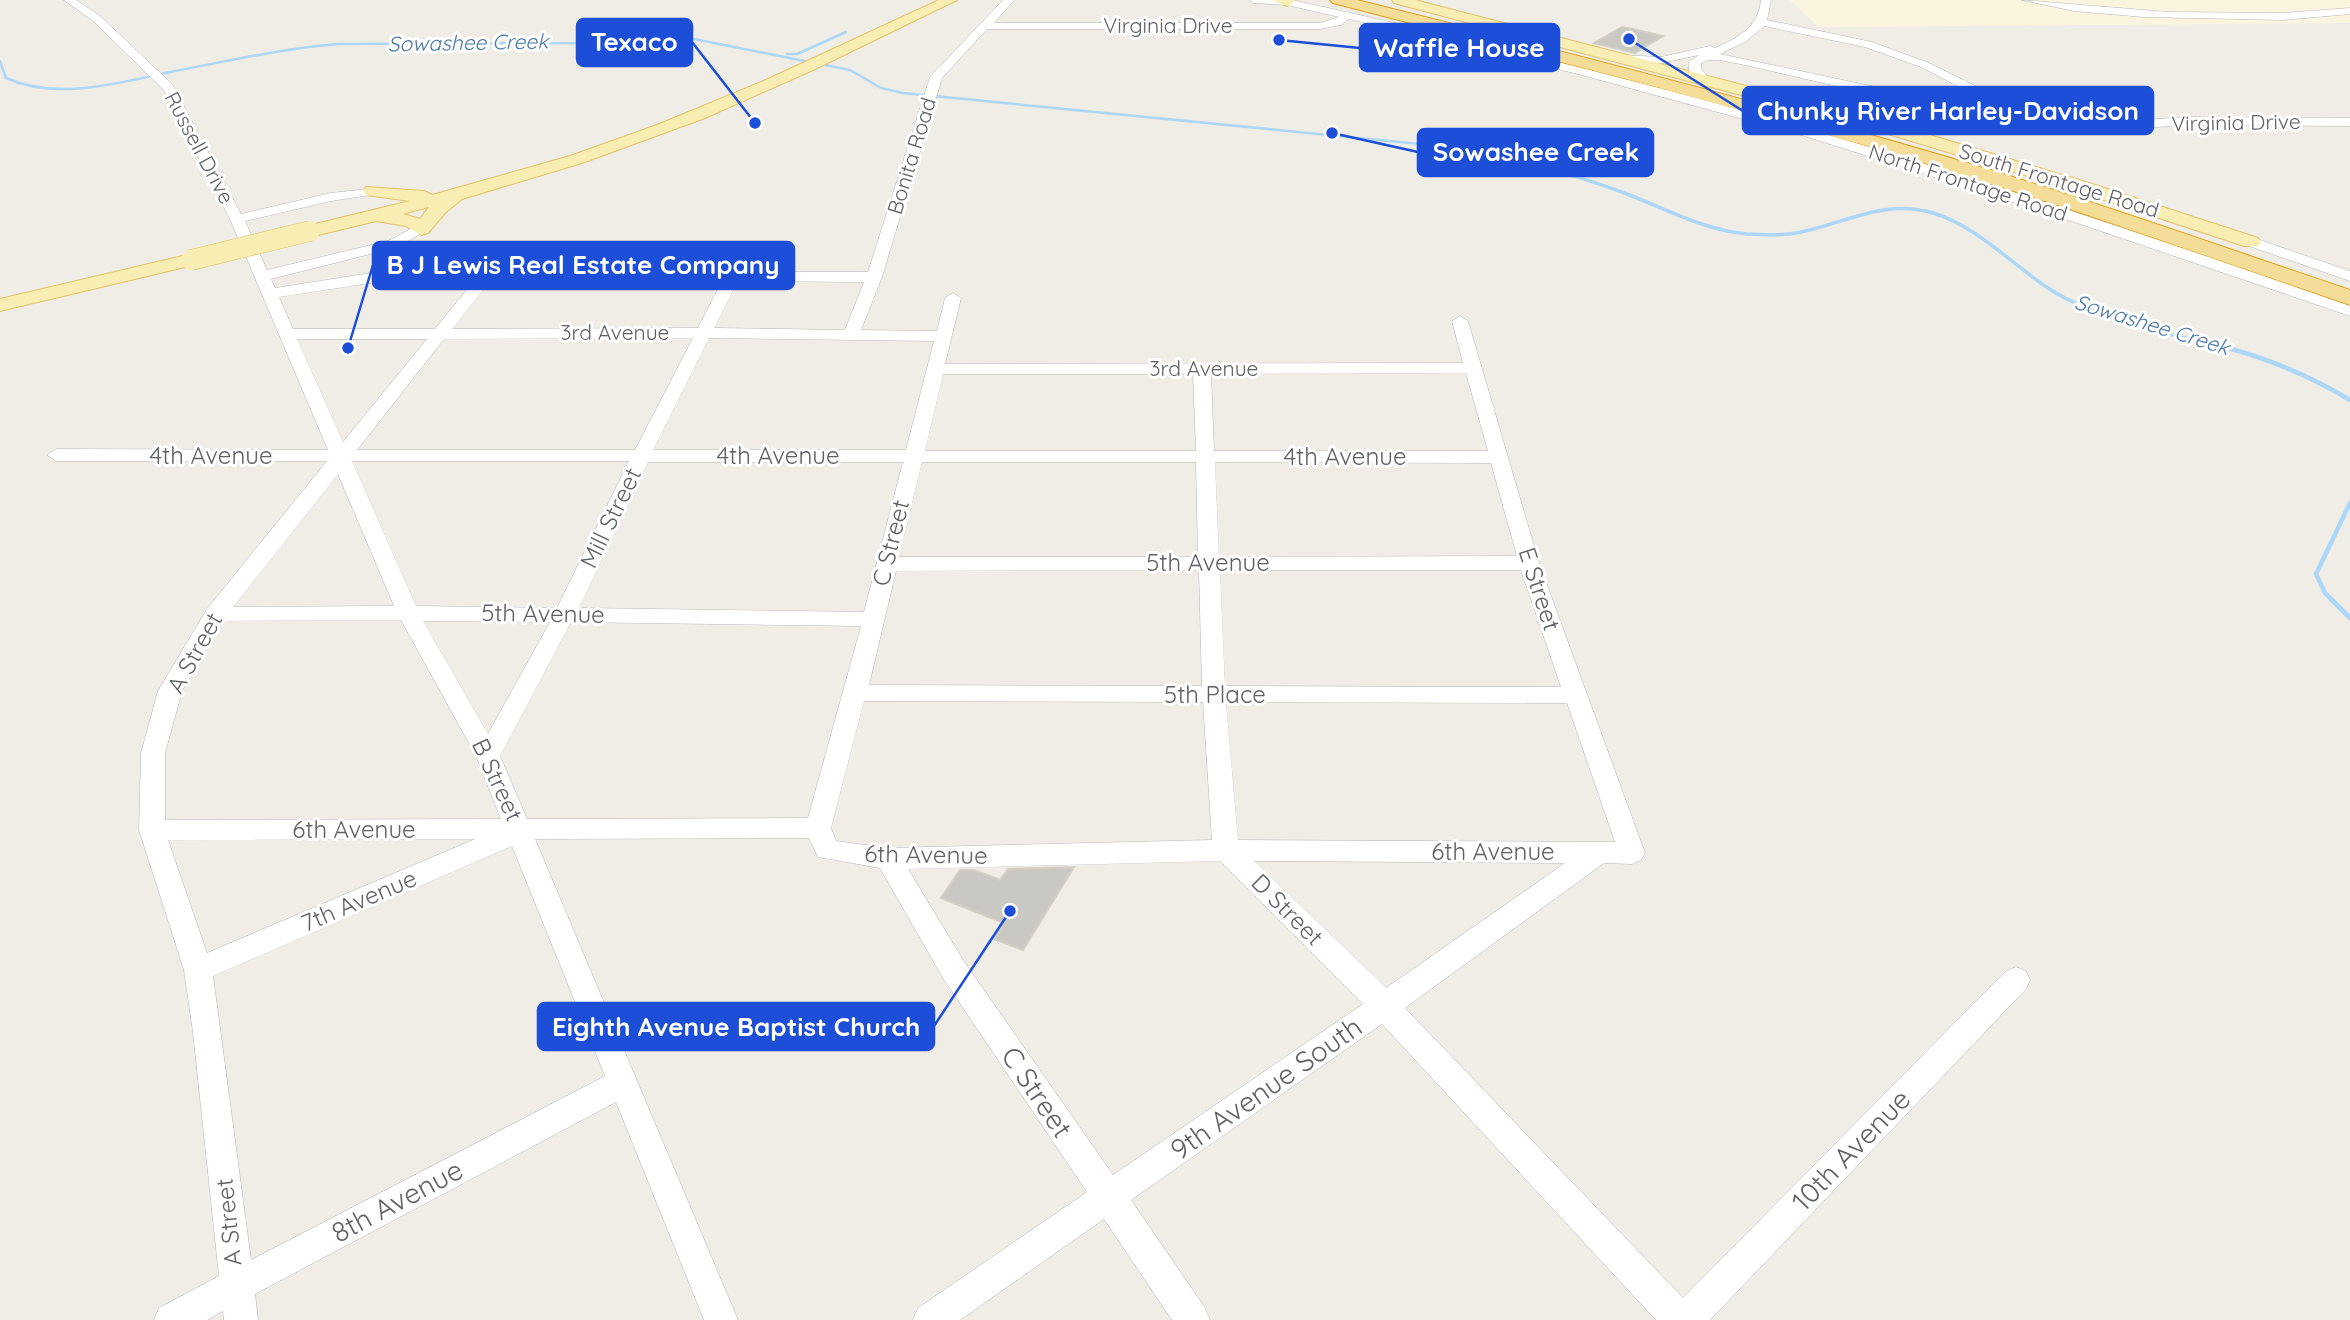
<svg xmlns="http://www.w3.org/2000/svg" width="2350" height="1320" viewBox="0 0 2350 1320" font-family="Quicksand,sans-serif">
<style>
.commercial{fill:#fbf5df}
.lines{fill:none;stroke-linecap:round;stroke-linejoin:round}
.stream-far3{stroke:#add7f8;stroke-width:2.5}
.stream-far2{stroke:#add7f8;stroke-width:3.5}
.stream-far1{stroke:#add7f8;stroke-width:4.5}
.stream{stroke:#add7f8;stroke-width:5}
.building{fill:#cac8c3;stroke:#d3cfc5;stroke-width:2}
.minor-casing{stroke:#b3b6ba;stroke-width:1}
.major-casing{stroke:#e5c369;stroke-width:2}
.highway-casing{stroke:#e1a214;stroke-width:2}
.minor{fill:#fff;fill-rule:evenodd}
.major{fill:#f8edb2;fill-rule:evenodd}
.highway{fill:#f4dd98;fill-rule:evenodd}
.major-bridge-casing{stroke:#e5c369;stroke-width:21;stroke-linecap:butt}
.major-bridge{stroke:#f8edb2;stroke-width:20}
.labels{text-anchor:middle;stroke-width:6;stroke-linejoin:round;paint-order:stroke}
.far-street-label{font-size:21px;fill:#5e6165;stroke:#fff}
.far-water-label{font-size:21px;font-style:italic;fill:#4b78a9;stroke:#fff}
.street-label{font-size:24px;fill:#5e6165;stroke:#fff}
.near-street-label{font-size:28px;fill:#5e6165;stroke:#fff}
.leader{fill:none;stroke:#1d4ed8;stroke-width:2.5}
.callout-dot{fill:#1d4ed8;stroke:#fff;stroke-width:2.5}
.callout{fill:#1d4ed8;stroke:#1d4ed8;stroke-width:2.5}
.callout-label{font-size:26px;text-anchor:middle;font-weight:bold;fill:#fff}
</style>
<rect width="100%" height="100%" fill="#efede6"/>
<path class="commercial" d="M1790,0H2350V23L1819,27Z"/>
<g class="lines">
<path class="stream-far3" d="M787,54H797L846,32
M0,61L6,78C60,102 125,81 180,70C233,60 285,48 339,44L590,43L684,37L850,70L881,88L903,93L1471,149L1497,155"/>
<path class="stream-far2" d="M1490,153C1538,165 1586,178 1632,196C1670,211 1705,230 1747,234C1766,235 1786,236 1805,231C1850,221 1886,199 1933,213C1986,229 2022,278 2071,301C2123,327 2183,336 2238,351"/>
<path class="stream-far1" d="M2232,349C2274,361 2312,377 2350,400
M2333,601L2325,593L2316,574L2350,503"/>
<path class="stream" d="M2331,599L2350,618"/>
</g>
<path class="building" d="M1622,27L1632,29L1663,36L1635,53L1594,43Z
M1074,867L1023,950L994,939L1004,923L941,898L960,870H974L1000,880L1008,869Z"/>
<g class="lines">
<g class="minor-casing">
<path id="minor" d="M64,0H76L100,16L172,84L241,214L331,193L377,188V194L331,201L245,221L267,270L388,241L416,226H426L428,229L398,247L271,279L275,288L384,271L868,272L930,77L1003,0H1014L994,23H1320L1339,17L1287,5L1254,3L1249,0H1292C1465,38 1638,80 1808,129C1990,182 2170,243 2350,306V316L2048,213L1798,134L1578,74L1349,19L1341,25L1320,29H987L942,78L882,277L861,330L937,331L945,298L953,293L961,298L945,364L1463,363L1452,321L1460,316L1468,321L1539,563L1645,853L1641,860L1632,864L1604,863L1405,1008L1683,1298L2006,971L2016,967L2026,971L2030,980L2026,989L1710,1320H1656L1382,1024L1131,1200L1205,1308L1210,1320H1172L1104,1219L960,1320H913L918,1308L1087,1192L943,978L880,868L818,857L809,838L535,839L738,1320H704L616,1102L255,1294L258,1320H224L223,1311L207,1320H154L159,1308L219,1276L193,1032L184,970L139,830L141,753L158,691L207,609L327,461H56L47,455L56,449L328,450L230,219L163,89L92,20ZM384,281H474L435,329H293L279,297ZM490,281H722L698,328L452,329ZM738,281L864,282L845,330L714,328ZM693,338L635,450H357L444,339ZM709,338L934,341L906,450H653ZM297,339H427L343,442ZM1466,373L1488,451H1214L1211,374ZM943,374H1193L1196,451H925ZM352,461H629L557,608L416,606ZM648,462H903L864,612L579,608ZM922,462H1196L1198,557H899ZM1215,462L1491,463L1517,556L1219,557ZM338,474L394,606L233,607ZM1199,570L1202,686L869,685L896,571ZM1220,570H1521L1561,687L1225,686ZM401,620L476,756L501,819L165,820V753L182,691L222,621ZM423,621L550,622L488,734ZM571,622L861,626L808,818L527,819L500,756ZM864,701L1203,702L1212,840L888,848L836,841L831,828ZM1226,702L1567,703L1615,842L1238,840ZM475,839L207,953L168,840ZM512,846L605,1076L251,1260L213,976ZM1220,861L1363,1004L1113,1175L963,960L908,869ZM1254,861L1565,863L1386,988Z
M1761,0H1771L1767,20L1872,42L1929,63L2006,101L2070,117L2112,122L2187,117L2350,118V126L2187,125L2112,130L2070,125L2004,109C1976,126 1764,66 1718,60H1708L1701,63V69L1710,80L1704,84L1689,70V62L1699,55L1661,63L1618,61L1612,58L1618,55L1661,57L1710,46L1715,48C1739,37 1758,28 1761,0ZM1764,26L1865,47L1921,67L1992,104L1899,92L1720,54L1745,42Z
M2022,0L2168,12L2283,13L2350,8V14L2283,20L2144,17L2074,11Z
M2251,237L2350,271V281L2246,245L2243,242L2246,239Z"/>
</g>
<g class="major-casing">
<path id="major" d="M939,0H957L813,70L705,118L582,163L462,199L446,212L428,233L421,235L406,226L376,221L310,237L300,231L303,227L410,201L366,195L363,191L366,187L424,191L432,195L570,156L657,125L766,80ZM429,207L420,219L403,214L406,213Z
M1273,0H1293L1294,2L1287,6Z
M1392,0H1415L1900,126L2089,183L2258,238L2261,242L2258,246H2244L2077,191L1888,134L1394,3Z
M191,254L198,256L201,260L198,264L0,311V299Z"/>
</g>
<g class="highway-casing">
<path id="highway" d="M1330,0H1357C1567,52 1777,106 1984,168C2107,206 2228,249 2350,290V305L2064,207L1892,153L1653,86L1333,3Z"/>
</g>
<use href="#minor" class="minor"/>
<use href="#major" class="major"/>
<use href="#highway" class="highway"/>
<g class="major-bridge-casing">
<path id="major-bridge" d="M191,260L310,231"/>
</g>
<use href="#major-bridge" class="major-bridge"/>
</g>
<g class="labels">
<g class="far-street-label">
<text x="1168" y="33">Virginia Drive</text>
<text transform="translate(2236 123) rotate(-1)" y="7">Virginia Drive</text>
<text transform="translate(199 148) rotate(62)" y="7">Russell Drive</text>
<text transform="translate(912 156) rotate(-73)" y="7">Bonita Road</text>
<text transform="translate(2059 181) rotate(17)" y="7">South Frontage Road</text>
<text transform="translate(1968 183) rotate(18)" y="7">North Frontage Road</text>
<text x="615" y="340">3rd Avenue</text>
<text x="1204" y="376">3rd Avenue</text>
</g>
<g class="far-water-label">
<text transform="translate(468 43) rotate(-1)" y="7">Sowashee Creek</text>
<text transform="translate(2152 325) rotate(17)" y="7">Sowashee Creek</text>
</g>
<g class="street-label">
<text x="211" y="464">4th Avenue</text>
<text x="778" y="464">4th Avenue</text>
<text x="1345" y="465">4th Avenue</text>
<text transform="translate(611 518) rotate(-64)" y="8">Mill Street</text>
<text transform="translate(891 543) rotate(-76)" y="8">C Street</text>
<text x="1208" y="571">5th Avenue</text>
<text transform="translate(1539 589) rotate(72)" y="8">E Street</text>
<text transform="translate(543 614) rotate(1)" y="8">5th Avenue</text>
<text transform="translate(195 653) rotate(-61)" y="8">A Street</text>
<text x="1215" y="703">5th Place</text>
<text transform="translate(497 780) rotate(65)" y="8">B Street</text>
<text x="354" y="838">6th Avenue</text>
<text x="1493" y="860">6th Avenue</text>
<text transform="translate(926 855) rotate(1)" y="8">6th Avenue</text>
<text transform="translate(359 901) rotate(-23)" y="8">7th Avenue</text>
<text transform="translate(1287 910) rotate(45)" y="8">D Street</text>
<text transform="translate(229 1222) rotate(-96)" y="8">A Street</text>
</g>
<g class="near-street-label">
<text transform="translate(1266 1088) rotate(-35)" y="10">9th Avenue South</text>
<text transform="translate(1037 1092) rotate(56)" y="10">C Street</text>
<text transform="translate(1851 1150) rotate(-46)" y="10">10th Avenue</text>
<text transform="translate(397 1201) rotate(-28)" y="10">8th Avenue</text>
</g>
</g>
<path class="leader" d="M755 123L692 42M1279 40L1360 48M1629 39L1743 111M1332 133L1418 152M348 348L373 265M1010 911L934 1026"/>
<g class="callout-dot">
<circle cx="755" cy="123" r="7"/>
<circle cx="1279" cy="40" r="7"/>
<circle cx="1629" cy="39" r="7"/>
<circle cx="1332" cy="133" r="7"/>
<circle cx="348" cy="348" r="7"/>
<circle cx="1010" cy="911" r="7"/>
</g>
<g class="callout">
<rect x="577" y="19" width="115" height="47" rx="7"/>
<rect x="1360" y="24" width="199" height="47" rx="7"/>
<rect x="1743" y="87" width="410" height="47" rx="7"/>
<rect x="1418" y="129" width="235" height="47" rx="7"/>
<rect x="373" y="242" width="421" height="47" rx="7"/>
<rect x="538" y="1003" width="396" height="47" rx="7"/>
</g>
<g class="callout-label">
<text x="634" y="51">Texaco</text>
<text x="1459" y="57">Waffle House</text>
<text x="1948" y="120">Chunky River Harley-Davidson</text>
<text x="1536" y="161">Sowashee Creek</text>
<text x="583" y="274">B J Lewis Real Estate Company</text>
<text x="736" y="1036">Eighth Avenue Baptist Church</text>
</g>
</svg>
